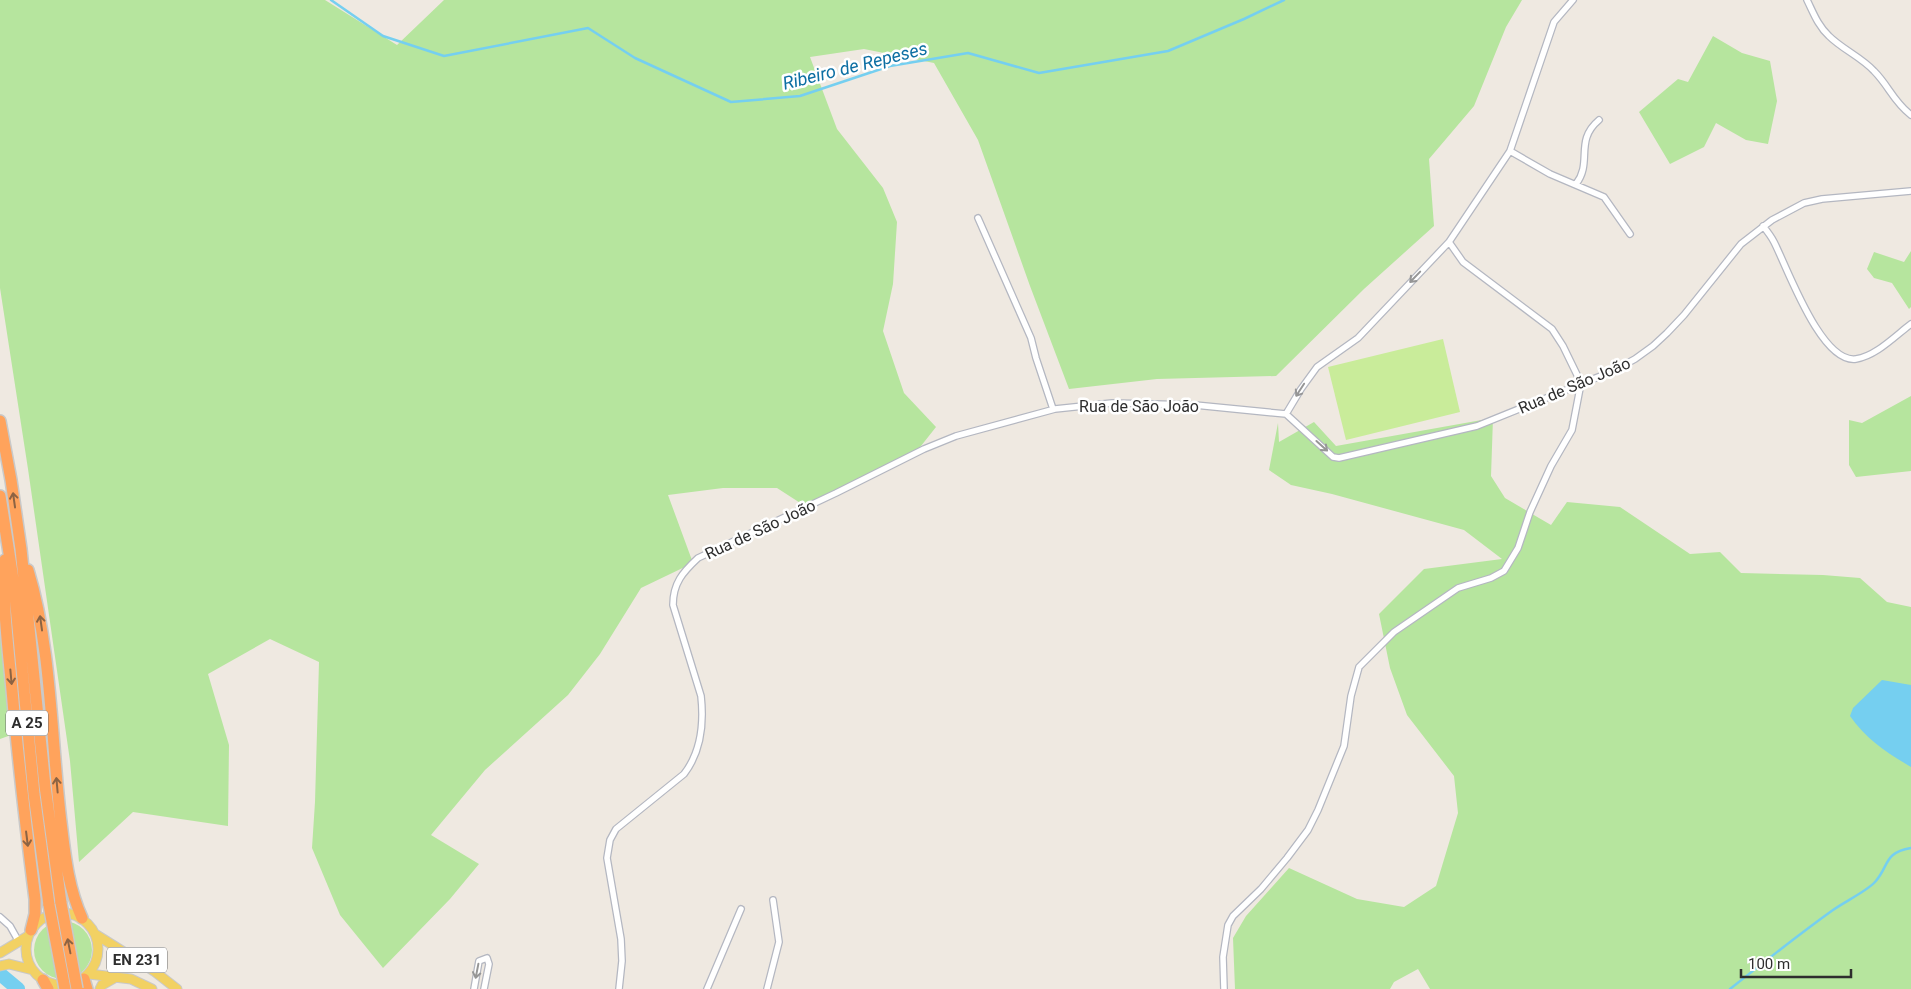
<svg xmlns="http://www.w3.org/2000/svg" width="1911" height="989" viewBox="0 0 1911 989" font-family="Roboto,sans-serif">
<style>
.green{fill:#b6e59e}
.pitch{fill:#c9ec9a}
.water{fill:#75cff0}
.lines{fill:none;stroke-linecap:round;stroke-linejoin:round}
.stream{stroke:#75cff0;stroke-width:2.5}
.river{stroke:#75cff0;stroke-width:14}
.minor-casing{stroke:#b4b7c1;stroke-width:8}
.primary-casing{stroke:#c9c9c9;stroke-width:11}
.motorway-casing{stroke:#c9c9c9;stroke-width:14}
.minor{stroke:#fff;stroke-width:5.5}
.primary{stroke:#f2d163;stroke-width:9}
.motorway{stroke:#ffa35c;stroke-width:11}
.motorway-bridge-casing{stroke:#c9c9c9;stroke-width:14;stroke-linecap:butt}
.motorway-bridge{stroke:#ffa35c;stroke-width:11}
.oneway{stroke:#969696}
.oneway2{stroke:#8c6343}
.labels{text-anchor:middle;stroke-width:5;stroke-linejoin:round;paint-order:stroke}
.shield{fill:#fff;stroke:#6d6d6d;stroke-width:1}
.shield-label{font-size:15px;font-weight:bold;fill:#2e2e2e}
.street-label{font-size:16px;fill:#2e2e2e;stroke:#fff}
.water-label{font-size:18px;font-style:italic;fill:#0d6fa3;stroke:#fff}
</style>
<rect width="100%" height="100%" fill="#efe9e1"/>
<path class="green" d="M0,0H325L397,45L444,0H1522L1506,27L1474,106L1429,159L1434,226L1364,289L1276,376L1157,379L1069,389L1030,286L978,140L934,63L864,49L810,57L837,129L883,188L897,222L893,284L883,331L904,393L936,427L917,451L808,508L777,488H723L668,495L693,563L641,588L600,654L568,695L485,770L431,835L479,864L450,899L383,968L340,915L312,848L315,802L319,662L270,639L208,674L229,745L228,826L133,812L79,862L70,761L28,469L0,288Z
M1713,36L1742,53L1770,61L1777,101L1768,144L1746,140L1716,123L1704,147L1670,164L1639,112L1678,79L1688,82Z
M1911,251V307L1909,309L1892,283L1874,278L1867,269L1874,252L1904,262Z
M1911,396V471L1856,477L1849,465V420L1862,423Z
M1493,418L1491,476L1505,498L1551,525L1567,502L1620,507L1690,554L1720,552L1741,573L1823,575L1860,578L1887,602L1911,607V989H1430L1418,969L1394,982L1390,989H1235L1233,938L1246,916L1289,868L1357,899L1404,907L1436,886L1458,813L1454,776L1407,715L1390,668L1379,614L1424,569L1502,559L1464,530L1332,494L1291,485L1269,470L1278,423L1279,442L1314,422L1336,446Z
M0,619L11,735L0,739Z
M34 950a29 29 0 1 1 58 0a29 29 0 1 1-58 0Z"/>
<path class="pitch" d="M1443,339L1460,412L1346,440L1328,367Z"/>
<path class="water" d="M1882,680L1911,685V767C1886,752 1867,740 1850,716L1853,708Z"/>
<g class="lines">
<path class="stream" d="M331,0L383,36L444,56L588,28L635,58L731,102L800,96L890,66L968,53L1039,73L1168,51L1244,19L1284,0
M1730,989C1764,962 1798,935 1833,910C1844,902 1867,891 1875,882C1890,865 1883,853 1911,848"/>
<path class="river" d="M0,974L18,989"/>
<g class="minor-casing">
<path id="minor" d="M1807,0C1813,12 1818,26 1829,36C1842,49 1861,57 1874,71C1889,86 1893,101 1911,115
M1510,151L1550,174L1604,197L1630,234
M1576,184C1593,162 1574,141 1599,120
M978,218L1031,338L1036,358L1053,409
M1763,226C1767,231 1771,236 1774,242C1787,267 1821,364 1856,359C1876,356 1895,336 1911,324
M1449,242L1463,262L1552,329L1563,346L1581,383
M1286,414L1301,389L1317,367L1358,338L1449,242L1510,151L1554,22L1573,0
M0,917L10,926L19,942
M474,989L479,961L487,958L489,964L484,989
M619,989L622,961L621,939L607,858L610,840L616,829L684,774C701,752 704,723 701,696L673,605C673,583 683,572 698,558L836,493L924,449L956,436L1055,409L1112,403L1195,405L1286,414L1333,457L1339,458L1477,426L1613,371L1635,359L1653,346L1667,333L1684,315L1741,244L1772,220L1804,203L1822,199L1911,191
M707,989L741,909
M767,989L779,942L773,900
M1224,989L1223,957L1228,925L1233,916L1261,889L1287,858L1308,830L1318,810L1344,746L1351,696L1359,667L1394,632L1458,588L1491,578L1504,571L1518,548L1530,512L1551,466L1572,430L1581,383"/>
</g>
<g class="primary-casing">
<path id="primary" d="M26 949a36 36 0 1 1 72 0a36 36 0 1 1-72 0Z
M95,934L154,971L177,989
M0,953L28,936
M0,966L9,964L33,970
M89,974L131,979L152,989
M100,989L102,985L116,977"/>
</g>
<g class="motorway-casing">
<path id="motorway" d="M0,421L11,480L21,549L45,786L61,903
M0,496L14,585L34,794L49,905
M5,560C2,603 8,647 12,690C18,760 26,829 35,899V914L31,930
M28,570C52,649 51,740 61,822C65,855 68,887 82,918
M84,979L87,989
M43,980L48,989"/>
</g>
<use href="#minor" class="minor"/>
<use href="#primary" class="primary"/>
<use href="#motorway" class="motorway"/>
<g class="motorway-bridge-casing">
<path id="motorway-bridge" d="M61,903L77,989
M49,905L65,989"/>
</g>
<use href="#motorway-bridge" class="motorway-bridge"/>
</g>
<defs><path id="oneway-shaft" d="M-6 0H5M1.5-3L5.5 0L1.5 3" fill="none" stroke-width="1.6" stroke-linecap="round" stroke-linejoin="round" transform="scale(1.25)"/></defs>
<g class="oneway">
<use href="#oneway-shaft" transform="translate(1415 277) rotate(134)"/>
<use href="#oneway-shaft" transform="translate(1300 390) rotate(123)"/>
<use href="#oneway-shaft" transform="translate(1322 446) rotate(42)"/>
<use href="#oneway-shaft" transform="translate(477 971) rotate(101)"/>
</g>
<g class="oneway2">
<use href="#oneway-shaft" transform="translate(14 500) rotate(-98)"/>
<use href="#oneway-shaft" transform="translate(41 623) rotate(-98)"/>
<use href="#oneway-shaft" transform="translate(11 677) rotate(85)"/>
<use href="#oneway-shaft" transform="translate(57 785) rotate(-95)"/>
<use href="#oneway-shaft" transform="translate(27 839) rotate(83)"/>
<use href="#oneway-shaft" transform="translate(69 946) rotate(-101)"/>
</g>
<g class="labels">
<g class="shield">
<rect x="6" y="710.5" width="42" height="25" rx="4"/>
<rect x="107" y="947.5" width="60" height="25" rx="4"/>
</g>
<g class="shield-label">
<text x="27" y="728">A 25</text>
<text x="137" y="965">EN 231</text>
</g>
<g class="street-label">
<text transform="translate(1574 385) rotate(-23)" y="6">Rua de São João</text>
<text x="1139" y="412">Rua de São João</text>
<text transform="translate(760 529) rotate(-25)" y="6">Rua de São João</text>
</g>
<g class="water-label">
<text transform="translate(855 66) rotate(-14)" y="6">Ribeiro de Repeses</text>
</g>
</g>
<path d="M1741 969v8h110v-8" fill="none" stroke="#2e2e2e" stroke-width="2.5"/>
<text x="1748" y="969" font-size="15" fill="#2e2e2e" stroke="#ffffff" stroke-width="4" paint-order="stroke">100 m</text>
</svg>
